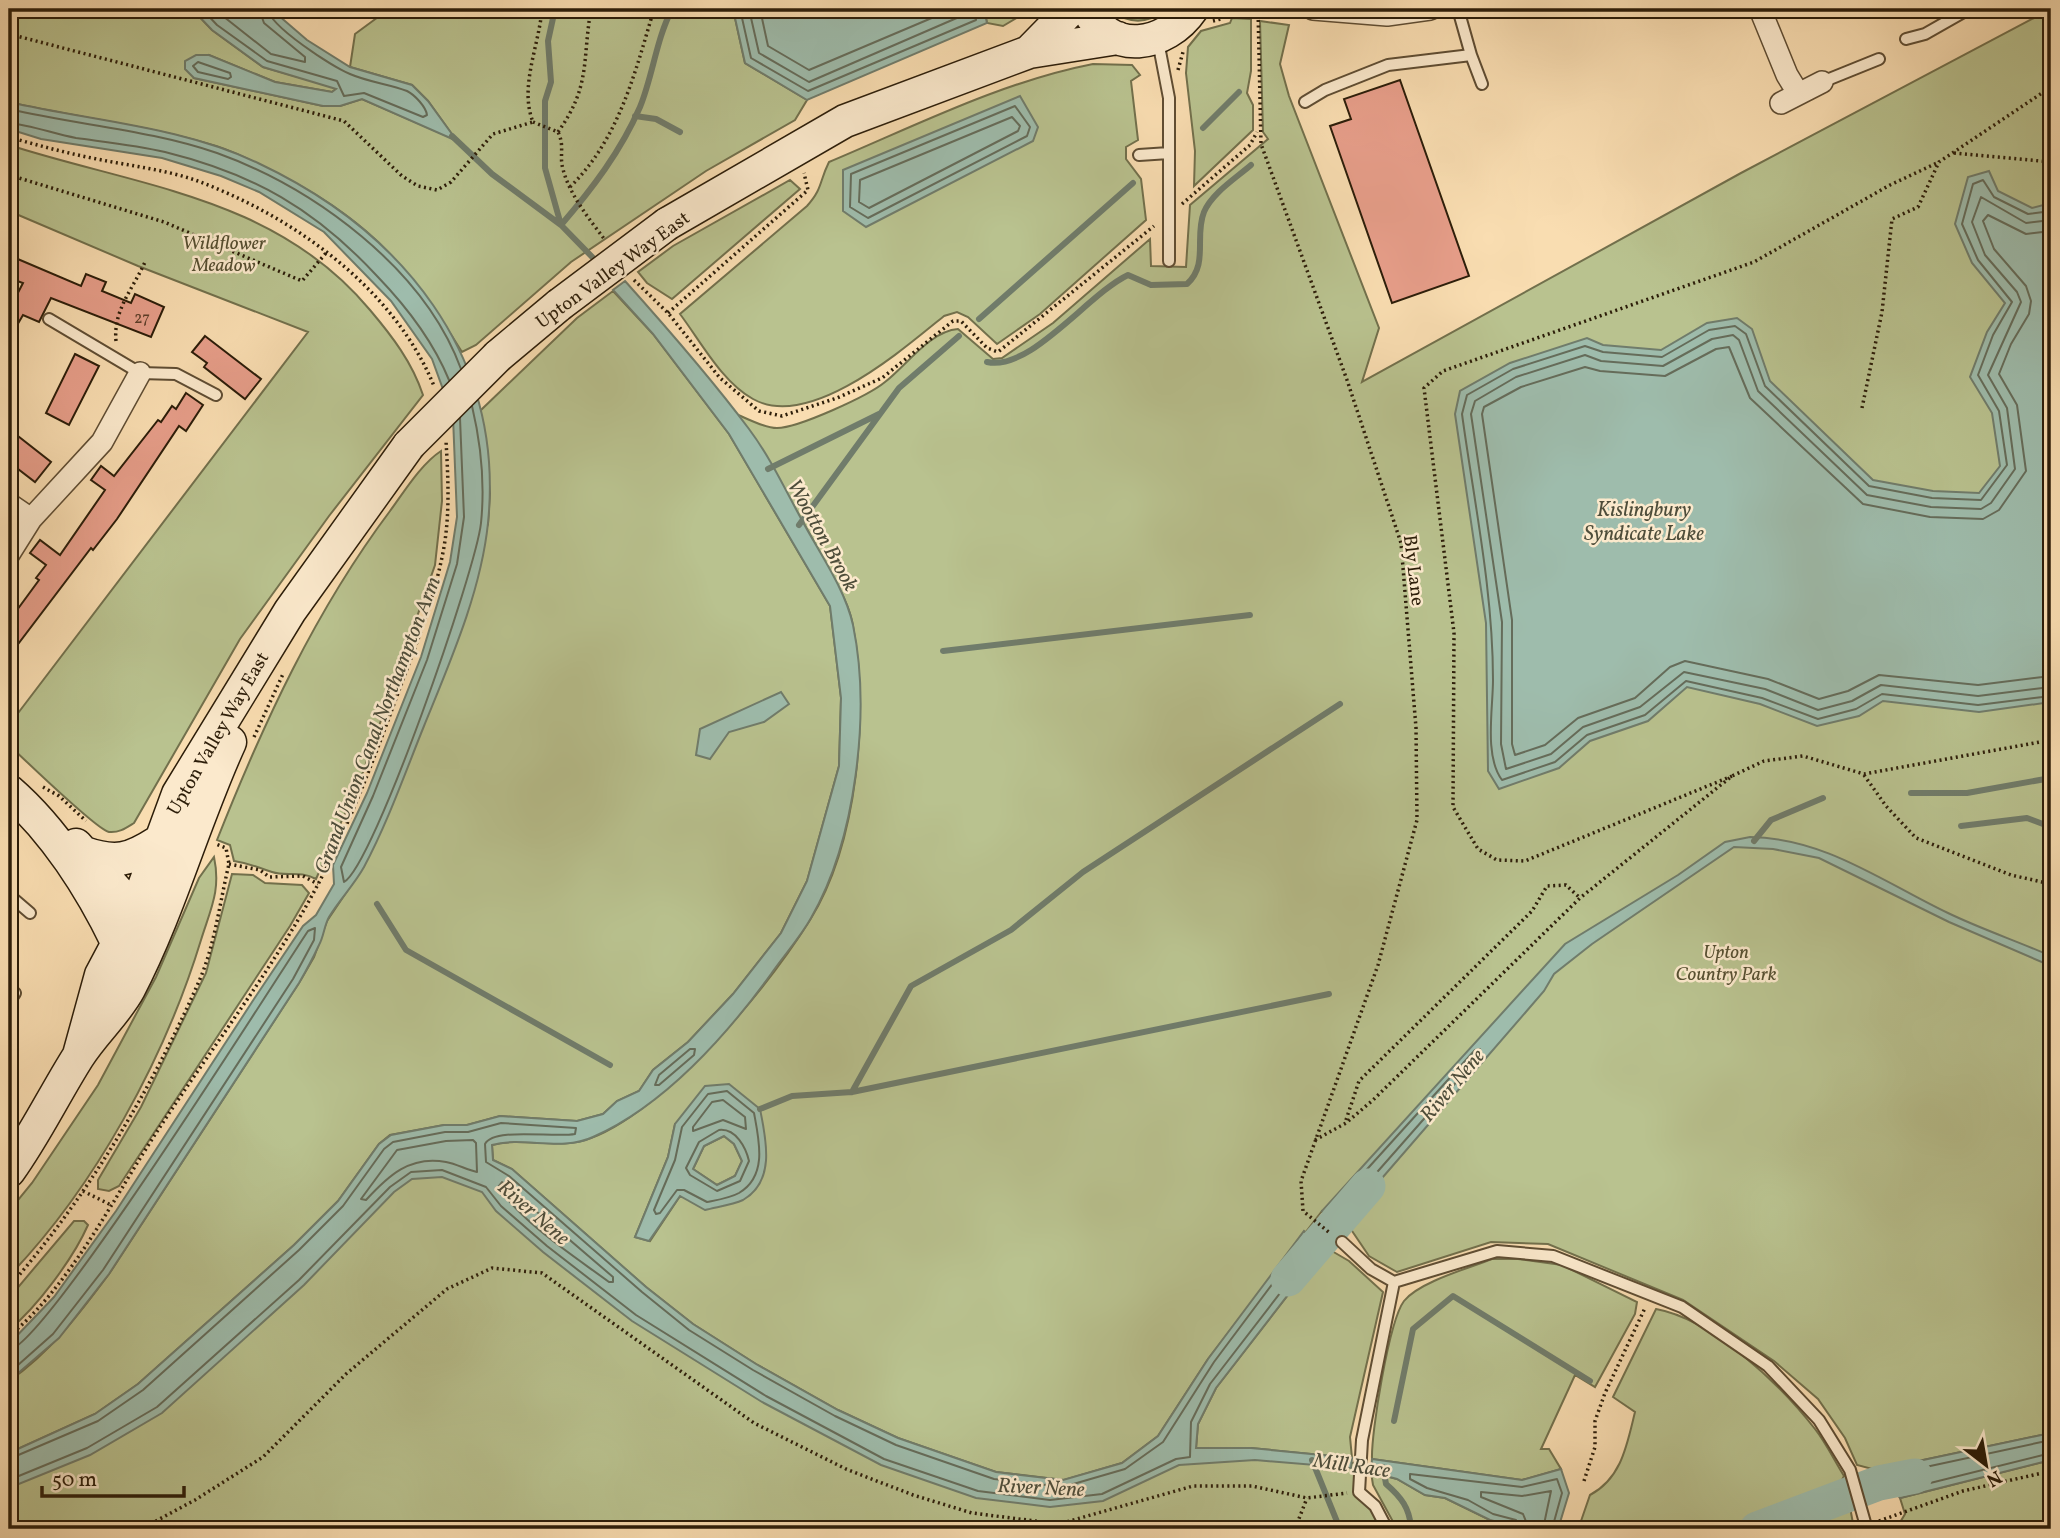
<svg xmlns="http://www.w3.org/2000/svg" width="2060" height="1538" viewBox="0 0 2060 1538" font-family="Vollkorn,serif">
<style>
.green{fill:#b9c28f;stroke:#72704c;stroke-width:2;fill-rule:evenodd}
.water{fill:#9ebcac;stroke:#707c6b;stroke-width:2;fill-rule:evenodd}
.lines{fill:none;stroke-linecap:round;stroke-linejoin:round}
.shore{stroke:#656c5a;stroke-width:2}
.stream{stroke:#707c6b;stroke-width:6}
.river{stroke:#9ebcac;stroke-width:35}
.building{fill:#e79e8a;stroke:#2c1d09;stroke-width:2}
.lane-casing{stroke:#5f4d33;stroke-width:14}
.street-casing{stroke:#5f4d33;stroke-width:24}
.secondary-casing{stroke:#2c1d09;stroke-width:35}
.path{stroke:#2c1d09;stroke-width:3.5;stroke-dasharray:2 3.5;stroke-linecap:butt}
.lane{stroke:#fbe9cc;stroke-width:10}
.street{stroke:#fbe9cc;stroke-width:21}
.secondary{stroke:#fbe9cc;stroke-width:32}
.secondary-bridge-casing{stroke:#2c1d09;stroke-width:35;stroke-linecap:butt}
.secondary-bridge{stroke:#fbe9cc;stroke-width:32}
.labels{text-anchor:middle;stroke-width:5;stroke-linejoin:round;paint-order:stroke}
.number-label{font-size:16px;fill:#5b3d29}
.park-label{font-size:19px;font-style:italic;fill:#564f31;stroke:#fbe9cc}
.street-label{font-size:19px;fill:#2c1d09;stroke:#fbe9cc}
.water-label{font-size:21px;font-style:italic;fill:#4e4d3a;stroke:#fbe9cc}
</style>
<rect width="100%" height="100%" fill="#f9ddb1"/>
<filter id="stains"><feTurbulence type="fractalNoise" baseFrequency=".00286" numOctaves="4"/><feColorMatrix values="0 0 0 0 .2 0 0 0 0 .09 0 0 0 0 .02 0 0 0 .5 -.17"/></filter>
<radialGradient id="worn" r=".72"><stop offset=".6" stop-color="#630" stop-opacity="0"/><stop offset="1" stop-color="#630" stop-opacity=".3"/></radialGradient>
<path class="green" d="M9,9H192L212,30L263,67L337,88L332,92L275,82L209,55L194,78L323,106H340L362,99L456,140L428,101L412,85L350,67L355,34L389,9H733L745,63L807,100L795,120L706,171L571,262L476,345L462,352C411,270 374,225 288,179C265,167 241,154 216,146C149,125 77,118 9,102Z
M984,9H1032L1003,26L987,23Z
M1109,9H1166C1147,25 1128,24 1109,9Z
M2051,9V1433L1876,1470L1857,1465L1845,1438L1818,1399L1774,1361L1683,1300L1548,1244L1491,1242L1397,1272L1369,1256L1350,1228L1322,1211L1208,1359L1158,1436L1122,1463L1064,1480L996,1472L898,1438L838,1410L756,1364L693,1324L646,1287L512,1169L493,1160L492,1145C524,1136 559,1151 591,1138C632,1123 687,1073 716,1041C750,1004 783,963 810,920C858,843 869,714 853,626C850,606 838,586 828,568C804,521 776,476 749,430L736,414C748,419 764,428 777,428C798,428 868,396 885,382C906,366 930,331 958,329L993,359L1002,358L1053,323L1150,239L1151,266L1186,267L1190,205L1268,139L1263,132L1260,21L1289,25L1280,64L1289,96L1379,328L1362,382L1741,173ZM760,1109L744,1199L680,1196L650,1241L635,1237L668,1157L675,1124Z
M1232,18L1251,19V71L1247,93L1253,105V130L1194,186L1195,151L1186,73L1188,47L1201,31L1230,23Z
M1093,64L1132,65L1140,75L1131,81L1138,140L1126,147V159L1141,179L1146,220L1040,314L997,344L968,317L957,312L944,316C903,349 810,431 753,399C722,382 701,342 680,314L807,206C823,188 819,182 829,162C915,126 1001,82 1093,64Z
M9,145C140,187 276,197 370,310C392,336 412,362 423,395L329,516L240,639L134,823C126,828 119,833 109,832C97,830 24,759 9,745V725L308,332L138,266L9,211Z
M790,180L800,189L672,299L647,283L638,272L673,246Z
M613,291L653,334L729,434L830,606L841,698L839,766L807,881L781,933L733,994L688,1042L653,1070L639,1091L617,1101L603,1114L577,1121L500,1116L467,1125H444L390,1135L379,1144L338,1201L294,1245L138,1384L95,1414L9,1453V1381C50,1353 80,1313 109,1274L299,983L314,957L327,921L364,866L488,524L490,493L480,411L577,318Z
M441,451L442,501L435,565L362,775L316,879C299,870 287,877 272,872C256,867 253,864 234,861L230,845L217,840C263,724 315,611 390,511C404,492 421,464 441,451Z
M214,857C221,890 211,908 201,940C165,1058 95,1187 9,1276V1211L32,1183L98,1085L156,977L199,878Z
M232,874L253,875L265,883L302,885L309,893L290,926L119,1186L109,1191L98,1189V1180L141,1107L206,973Z
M724,1136L734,1144L742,1161L735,1176L717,1185L693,1169L704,1146Z
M448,1151L638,1302L902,1456L1090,1492L1176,1459L1254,1452L1362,1464L1359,1492L1387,1529H9V1468L117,1421L408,1164Z
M74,1221H84L88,1225C73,1259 37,1307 9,1330V1298Z
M1325,1247L1349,1261L1383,1292L1350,1437L1352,1458L1251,1448L1196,1449L1198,1424L1216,1388Z
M1492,1259H1518L1562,1265L1637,1302L1635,1314L1595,1387L1575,1375L1541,1449H1549L1561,1469L1522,1480L1372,1459C1371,1433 1389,1321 1404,1301C1419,1282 1469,1268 1492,1259Z
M1656,1309C1712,1319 1781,1385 1815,1429C1826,1443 1834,1460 1844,1476L1840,1484L1732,1529H1607L1581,1521L1590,1495C1622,1478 1627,1444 1635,1412L1613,1397Z
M2051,1460V1529H1896L1905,1514L1900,1498Z
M1371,1472L1397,1479L1425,1495L1445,1498L1490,1520L1527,1529H1397L1373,1485Z
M1850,1507L1854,1529H1789Z"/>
<path class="water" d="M192,9H271L307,40L350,67L412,85L428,101L457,141L362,99L340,106H323L194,78L185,69V61L196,55H209L275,82L332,92L336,89L263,67L212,30Z
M733,9H984L987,23L807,100L745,63Z
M1020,96L1038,127L1033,141L866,227L843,211V170Z
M9,102C91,121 181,126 258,163C402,231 505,355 488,523C481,592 450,662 424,726C405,773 388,822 364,867C354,885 340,899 329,917C324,926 324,936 319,945C313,958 306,971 299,983L109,1274L59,1338L9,1381V1344L54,1297L116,1211L254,999L303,926L316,915L334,884L333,865L367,793L421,657L450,562L457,517L453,417L432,359L391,301L324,232L259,192L221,176L162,158L41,139L9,129Z
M1989,171L1998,191L2032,208L2051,203V702L1979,712L1883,701L1859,716L1817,726L1760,704L1687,687L1648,721L1590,741L1559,768L1499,789L1488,771L1486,623L1455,414L1460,391L1510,363L1587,338L1603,345L1661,350L1707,323L1737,318L1752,329L1770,381L1873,480L1933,491L1979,493L2000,466L1992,413L1970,377L1987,332L2005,303L1972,263L1955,224L1968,177Z
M625,281C668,329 711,378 749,429C773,461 789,498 809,533C825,561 846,593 853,625C871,712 856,840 811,918C800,938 784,955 771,974C727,1035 664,1106 593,1137C561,1152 524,1136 492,1145L493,1160L512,1169L646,1287L693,1324L756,1364L838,1410L898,1438L996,1472L1063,1480L1122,1463L1158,1436L1208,1359L1304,1231L1325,1247L1216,1388L1198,1424L1196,1448H1251L1352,1458L1351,1468L1255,1460L1179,1465L1103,1501L1050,1507L976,1498L881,1465L762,1402L632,1321L543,1252L496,1211L482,1192L442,1177L412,1179L394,1192L304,1285L162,1413L90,1455L9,1488V1453L95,1414L138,1384L294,1245L338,1201L379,1144L391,1135L444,1125H467L500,1116L577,1121L603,1114L617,1101L639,1091L653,1070L688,1042L733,994L781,933L807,881L839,766L841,698L830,606L729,434L653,334L613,290Z
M781,692L789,704L764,722L729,732L710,759L696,755L700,729Z
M1750,837C1825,838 1883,882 1948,913C1981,929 2017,941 2051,956V966L1949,922L1819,858L1773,849L1734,847L1592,944L1554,974L1544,991L1370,1192L1354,1212L1350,1228L1322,1211L1565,944L1678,875L1725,842Z
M729,1084L760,1109C766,1139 776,1181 743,1200C732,1205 716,1207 705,1210L680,1196L649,1241L635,1237L668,1157L675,1124L705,1086ZM724,1136L734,1144L742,1161L735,1176L717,1185L693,1169L704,1146Z
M2051,1433V1460L1900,1498L1895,1491L1870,1503L1867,1476L1876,1470Z
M1372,1459L1522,1480L1561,1469L1569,1493L1558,1529H1527L1490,1520L1445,1498L1425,1495L1397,1479L1371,1472Z
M1840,1484L1850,1507L1789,1529H1732Z"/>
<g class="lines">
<path class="shore" d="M202,9L217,25L267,61L337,81L344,96L364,93L423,117L427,115C426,107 415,95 407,91C389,84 368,82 350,74C333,67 269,26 268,9
M214,9L271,54L305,62V57L264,23L259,9
M740,9L751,58L808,91L976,20L977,9
M749,9L759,53L809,82L966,14L969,9
M760,9L768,46L809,70L953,9
M198,62L230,73L231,77L228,79L198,72L193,66Z
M1015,106L1030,127L1027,136L868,218L850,207L851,174Z
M9,109C77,125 151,130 217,153C314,188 424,268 461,369
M1012,117L1020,126L1018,131L869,208L859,202L860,180Z
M9,123C31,125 54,134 76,138C105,142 136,145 165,152C254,174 315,209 377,276C406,306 433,341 449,380
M2051,211L2028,214L1994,197L1983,180L1973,184L1962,224L1978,260L2012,302L1993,335L1978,375L1999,411L2007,465L1981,500L1932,498L1869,486L1765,386L1746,334L1735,326L1709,330L1662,357L1603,352L1585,346L1513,369L1467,395L1462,414C1474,502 1493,590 1493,680C1493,709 1484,756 1502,780L1555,762L1587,735L1645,715L1686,681L1762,698L1818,719L1856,709L1882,694L1978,705L2051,696
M2051,220L2026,223L1981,197L1972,222L1985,255L2017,292L2021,302L1988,375L2007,408L2015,469L1991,503L1981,509L1931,507L1867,495L1758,391L1739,340L1733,335L1712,339L1663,366L1601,361L1585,355L1516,377L1475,401L1471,414L1502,622L1501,744L1506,769L1551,754L1583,727L1640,707L1684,672L1765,689L1818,710L1852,701L1881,685L1978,696L2051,687
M2051,231L2026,234L1988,215L1983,221L1994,249L2026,286L2031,301L2029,314L2011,344L1999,374L2017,405L2026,471L1999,510L1983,519L1930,517L1863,504L1750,398L1729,347L1716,349L1665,376L1600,371L1585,367L1521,387L1484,407L1482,414L1512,620V744L1515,755L1545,745L1578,718L1635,698L1670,667L1685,661L1768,679L1819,699L1848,691L1879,675L1978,685L2051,676
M460,418L464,517L457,564L427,660L373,796L341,867L344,882C374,865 476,570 481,523C485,484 481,444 472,406
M690,1049H695L694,1055L659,1085H655L659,1075Z
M1480,1049L1481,1054L1364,1187L1346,1214L1335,1211V1206L1350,1188L1475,1050Z
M727,1091L754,1113C759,1140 768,1176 739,1193C730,1198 717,1200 707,1202L684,1190H677L660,1213L656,1214L654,1210L675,1160L682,1127L708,1094Z
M723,1100L745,1117L746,1129L723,1120L693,1131V1127L712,1102Z
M719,1130C736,1128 746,1148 749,1161L740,1181L717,1191L690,1175L686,1168L699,1142Z
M473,1140L476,1143L477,1172C467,1170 457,1164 446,1162C410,1155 388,1176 366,1200L361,1199L397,1150L446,1141Z
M502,1182L613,1277V1282H609C571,1254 525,1225 498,1187Z
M9,1350C45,1346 272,985 308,931L315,928L314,940L293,979L103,1270L53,1334L9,1373
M2051,1440L1879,1477L1875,1480L1876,1488L1880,1491L1896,1484L1906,1489L2051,1453
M9,1459L98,1421L143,1390L299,1250L343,1206L384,1149L393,1142L445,1132H468L501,1123L576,1128L575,1134C554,1138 494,1127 485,1144L486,1162L509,1176L642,1292L689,1330L753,1370L835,1416L896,1445L994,1479L1063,1487L1125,1469L1163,1442L1214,1362L1303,1243H1307L1314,1249L1210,1384L1191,1422L1190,1457L1176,1459L1102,1494L1050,1500L978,1491L884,1459L766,1396L636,1315L547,1246L501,1206L486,1187L442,1170L411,1172L390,1187L299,1280L157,1407L87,1448L9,1480
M1521,1529L1516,1520L1493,1514L1468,1500L1427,1488L1410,1479V1474L1522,1487L1557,1479L1562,1493L1552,1529
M1529,1529L1523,1514L1481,1497V1492L1522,1496L1551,1491L1543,1529
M1750,1529L1833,1495L1838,1496V1504L1795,1520L1790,1529"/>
<path class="stream" d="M555,9L548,41L551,82L545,101V168L561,225
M635,116L656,119L680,132
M1203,128L1239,92
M452,136L492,174L561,225L599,264
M561,225C592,189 621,151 640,107C653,75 656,40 672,9
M979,319L1133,183
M987,362C1030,372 1088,294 1128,275L1151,285L1187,284C1209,264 1194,237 1204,212C1212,193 1236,178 1251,165
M768,469L879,414
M799,525L899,388L959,336
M943,651L1250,615
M1911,793H1967L2051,778
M1961,826L2027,818L2051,827
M1754,841L1771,820L1823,798
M377,904L406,950L610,1065
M852,1092L911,986L1011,930L1083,872L1340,704
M760,1109L792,1096L852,1092L1329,994
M1394,1421L1413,1329L1453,1296L1590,1381
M1312,1460L1340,1529
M1383,1467L1386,1484C1401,1497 1410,1508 1411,1529"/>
<path class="river" d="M1288,1279L1368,1186
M1757,1529L1879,1483L1915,1476"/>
</g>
<path class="building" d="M1400,80L1469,276L1392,303L1330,126L1351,119L1344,99Z
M13,257L81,286L86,274L106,282L102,291L131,303L135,294L164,307L151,337L51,298L39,322L23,315L9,339V310L23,283L9,278Z
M205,336L261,379L245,399L204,367L207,363L192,352Z
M75,354L99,366L69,425L46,413Z
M186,393L203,405L186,431L179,426L117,519L93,550L91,548L9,656V621L39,580L36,578L46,565L30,553L40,540L60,555L105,490L91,480L101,466L114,476L158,420L161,422L172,406L176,409Z
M9,429L51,462L35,482L9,462Z"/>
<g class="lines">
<g class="lane-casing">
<path id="lane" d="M1906,39L1925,34L1969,9
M1158,41L1169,98V261
M1471,55L1482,84
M1822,82L1879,59
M1305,102L1325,90L1388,65L1471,55L1458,9
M1139,155L1169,153
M49,319L140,373L176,374L216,395
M9,895L30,913
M9,1002L15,993
M1342,1242L1371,1269L1394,1282L1362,1440L1359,1492L1375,1506L1387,1529
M1394,1282L1497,1251L1553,1256L1682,1307L1768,1366L1819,1420L1850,1470L1866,1526"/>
</g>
<g class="street-casing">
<path id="street" d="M1313,9L1387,15L1430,9
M1760,9L1787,75L1798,93
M1781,103L1822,82
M9,504L31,519
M9,554L31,519L102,442L140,373"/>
</g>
<g class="secondary-casing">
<path id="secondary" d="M1088,9C1110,57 1166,47 1192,9
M1029,52L1071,9
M667,224L845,121L1029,52L1118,38
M498,356L559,305
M9,791C54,830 91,888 117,942
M76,845L135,911L142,926
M84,853C116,864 130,860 158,842
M79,1055L101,975L135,911L178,794L290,611L409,445
M9,1171C35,1135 54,1095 78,1057C93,1033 116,1013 129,989C170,910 193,823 230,742"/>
</g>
<path class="path" d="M1258,9L1261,144L1347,380L1401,543L1416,728L1417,820L1378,965L1301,1181L1303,1211L1331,1234
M1213,21L1221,19L1222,9
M9,34L344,121L402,176L418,186L437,190L451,182L493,134L533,122C519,87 539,46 542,9
M1178,70L1183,52
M533,122L558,132C565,146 559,156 563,169C569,194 590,220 605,240
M558,132C591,86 582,61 591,9
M9,137C40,146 70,154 102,160C132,166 166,170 195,180C293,216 394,288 434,386
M1954,153L2051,162
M9,175L164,222L302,281L326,253
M570,187C619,139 635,73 654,9
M1182,204L1250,145L1257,132
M634,280L668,313L720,378L759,411L782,416L837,398L882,378L953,321H961L987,348L998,352L1154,226
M668,313L808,190L804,173
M116,341C113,310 133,289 145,262
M1862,408L1882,312L1892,219L1918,207L1939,162L2051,87
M254,737L283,674
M1864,775L1886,806L1916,838L2011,875L2051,884
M1732,776L1525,861L1497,860L1478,849L1453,807L1454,633L1424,388L1443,371L1754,262L1890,185L1939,162
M43,787L59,796L86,821
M229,864L260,870L269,877L303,876L318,884
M1346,1120L1359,1081L1532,911L1547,886L1566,885L1580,898
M1315,1140L1346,1123L1373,1100L1580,898L1732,776L1764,761L1803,756L1864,774L2051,740
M83,1191L111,1205
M9,1287C88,1196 152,1089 200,979C215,944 220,901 229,864L226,848L216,844
M9,1336C71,1286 116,1193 160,1127C205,1058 256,991 298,920C340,850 370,770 398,693C416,645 435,597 444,547C450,512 448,476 446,441
M1584,1481L1595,1447V1421L1605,1393L1645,1308
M1879,1521L1963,1491L2051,1471
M141,1529L195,1500L263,1457L346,1374L447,1289L492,1268L542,1273L754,1423L846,1469L913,1495L972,1513L1059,1524L1193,1486H1252L1307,1498L1347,1493
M1295,1529L1307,1498"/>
<use href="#lane" class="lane"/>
<use href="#street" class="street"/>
<use href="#secondary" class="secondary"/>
<g class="secondary-bridge-casing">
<path id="secondary-bridge" d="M559,305L667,224
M409,445L498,356"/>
</g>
<use href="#secondary-bridge" class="secondary-bridge"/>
</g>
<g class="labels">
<g class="number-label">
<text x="142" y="323">27</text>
</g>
<g class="park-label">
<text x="224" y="249">Wildflower<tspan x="224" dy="22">Meadow</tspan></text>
<text x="1726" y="958">Upton<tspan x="1726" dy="22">Country Park</tspan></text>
</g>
<g class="street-label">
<text transform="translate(612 269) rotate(-36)" y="7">Upton Valley Way East</text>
<text transform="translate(1415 570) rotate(83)" y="7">Bly Lane</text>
<text transform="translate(217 733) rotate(-60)" y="7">Upton Valley Way East</text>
</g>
<g class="water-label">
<text x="1644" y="516">Kislingbury<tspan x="1644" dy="24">Syndicate Lake</tspan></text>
<text transform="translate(823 535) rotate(61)" y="7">Wootton Brook</text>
<text transform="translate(377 725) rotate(-69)" y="7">Grand Union Canal Northampton Arm</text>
<text transform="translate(1452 1085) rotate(-50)" y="7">River Nene</text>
<text transform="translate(534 1212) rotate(41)" y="7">River Nene</text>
<text transform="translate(1352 1465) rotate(8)" y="7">Mill Race</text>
<text transform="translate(1041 1487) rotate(3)" y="7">River Nene</text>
</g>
</g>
<rect width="2060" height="1538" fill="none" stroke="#f9ddb1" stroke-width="35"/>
<rect x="10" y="10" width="2039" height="1517" fill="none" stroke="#2c1d09" stroke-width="3.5"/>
<rect x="18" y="18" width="2025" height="1503" fill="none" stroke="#2c1d09" stroke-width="2"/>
<g transform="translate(1986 1465) rotate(149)" stroke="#fbe9cc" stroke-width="5" paint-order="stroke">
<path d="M0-5L12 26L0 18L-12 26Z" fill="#2c1d09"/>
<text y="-10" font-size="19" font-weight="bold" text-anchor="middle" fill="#2c1d09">N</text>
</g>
<path d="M42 1486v10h142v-10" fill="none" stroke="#2c1d09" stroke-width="3.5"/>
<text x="52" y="1486" font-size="21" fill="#2c1d09" stroke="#fbe9cc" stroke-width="5" paint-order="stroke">50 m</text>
<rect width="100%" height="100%" filter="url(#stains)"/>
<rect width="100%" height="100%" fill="url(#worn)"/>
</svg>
